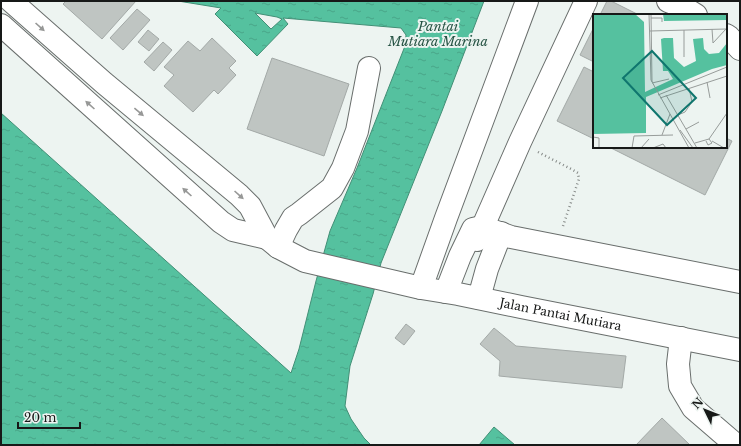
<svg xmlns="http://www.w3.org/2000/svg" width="741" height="446" viewBox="0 0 741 446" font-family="'Libre Baskerville',serif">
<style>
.water{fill:url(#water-ripples);stroke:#428f76;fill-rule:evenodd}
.building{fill:#bfc5c2;stroke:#a3a9a7}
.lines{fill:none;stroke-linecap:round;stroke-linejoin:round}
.minor-casing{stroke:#696e6c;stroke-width:24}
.path{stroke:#858987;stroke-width:2.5;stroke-dasharray:1 3;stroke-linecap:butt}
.minor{stroke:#fff;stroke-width:22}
.oneway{fill:#979897}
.labels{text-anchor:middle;stroke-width:4;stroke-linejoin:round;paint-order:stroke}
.street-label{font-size:12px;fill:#171918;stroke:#edf4f1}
.water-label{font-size:13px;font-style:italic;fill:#275445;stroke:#edf4f1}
.inset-road{fill:none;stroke:#979c9a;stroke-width:1}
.view{fill:#0f766e;fill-opacity:0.15;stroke:#0f766e;stroke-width:2}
.inset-edge{fill:none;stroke:#171918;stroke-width:2}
</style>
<defs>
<pattern id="water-ripples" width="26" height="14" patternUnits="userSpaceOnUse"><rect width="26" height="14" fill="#55c19f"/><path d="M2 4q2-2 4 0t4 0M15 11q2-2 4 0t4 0" fill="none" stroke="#49a588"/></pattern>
</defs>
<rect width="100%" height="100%" fill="#edf4f1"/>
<path class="water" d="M178,1H484L442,111L381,263L373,294L350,366L345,406L351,419L364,438L371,445H1V113L291,373L299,349L316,281L330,231L357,168L405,46L406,35L401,28L283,18L288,24L257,56L215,14L221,8ZM255,13L277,17L282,19L271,29Z
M494,427L515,445H479Z"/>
<path class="building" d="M66,1H136L102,39L63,4Z
M607,1H611L639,15H600Z
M137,9L150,20L123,50L110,38Z
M594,27V62L580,55Z
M148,30L159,39L149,51L138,42Z
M212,38L236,61L229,68L236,75L218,94L214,90L193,112L164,86L174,75L164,67L188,41L200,51Z
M163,42L172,50L154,71L144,62Z
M272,58L349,84L324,156L247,129Z
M584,67L594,72V139L557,121Z
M726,138L732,141L705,195L609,147H726Z
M406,324L415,331L404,345L395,338Z
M494,328L516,346L626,356L622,388L499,376L500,361L480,344Z
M662,418L690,445H636Z"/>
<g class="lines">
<g class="minor-casing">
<g id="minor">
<path id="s1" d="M11,1L104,83L239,195L250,206L267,238L278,247L305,261L421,288L458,294L521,307L740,350"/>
<path d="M668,1L683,7L696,15"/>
<path d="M1,25L221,222L233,230L267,238"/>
<path d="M726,35L729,37L740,49"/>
<path d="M477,240L520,142L586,1"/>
<path d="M278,247L286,230L293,218L299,214L332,188L343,168L357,131L369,68"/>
<path d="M421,288L446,218L527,1"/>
<path d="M446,292L460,256L473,229L482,227L511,237L740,282"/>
<path d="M479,298L487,269L501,233"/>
<path d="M681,338L678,364L680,386L693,408L736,445"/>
</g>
</g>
<path class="path" d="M538,152L573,170L578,173L579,179L563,226"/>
<use href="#minor" class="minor"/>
</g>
<defs><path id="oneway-solid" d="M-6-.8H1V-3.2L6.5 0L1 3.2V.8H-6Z"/></defs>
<g class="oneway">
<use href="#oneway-solid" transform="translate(40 27) rotate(42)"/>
<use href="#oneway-solid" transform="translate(90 105) rotate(-138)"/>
<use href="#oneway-solid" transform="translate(139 112) rotate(40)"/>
<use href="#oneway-solid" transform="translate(187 192) rotate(-138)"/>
<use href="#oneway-solid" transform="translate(239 195) rotate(42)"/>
</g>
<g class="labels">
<g class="street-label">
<text dy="4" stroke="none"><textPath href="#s1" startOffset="657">Jalan Pantai Mutiara</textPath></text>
</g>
<g class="water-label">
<text x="438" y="31">Pantai<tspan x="438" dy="15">Mutiara Marina</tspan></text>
</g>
</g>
<g transform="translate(593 14)">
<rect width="134" height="134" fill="#edf4f1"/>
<path d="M0,0H42L51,8L52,78L80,65L75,57H70L68,25L71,24H80L81,44L91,53L103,47L100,25L110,24L111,35L116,40L126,39L134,29V51L119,55L53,83V119L0,120ZM70,0H134V6L71,7Z" fill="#55c19f"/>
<path class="inset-road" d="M56,0L58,66L96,134M58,0L59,68M58,4H69V8M119,15L120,29L133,15M91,16V43M57,17L133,15M114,68L117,84M59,69L76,65M65,81L134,53M73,81L104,134M67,84L134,62M85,101L92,98L99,88L96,74M93,115L106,108M87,116L100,134M69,121L77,100M0,123L6,124V134M116,125L134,99M119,127L131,134M102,129L116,125L119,129L115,131L113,127M39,134L41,122L80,121M48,134L56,125M60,134L70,130L73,134"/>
<path class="view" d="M59,37L103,84L74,111L30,64Z"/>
<rect width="134" height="134" class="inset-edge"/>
</g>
<rect width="741" height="446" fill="none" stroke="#171918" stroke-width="4"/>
<g transform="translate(705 410) rotate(313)" stroke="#edf4f1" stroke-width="3" paint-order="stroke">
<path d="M0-3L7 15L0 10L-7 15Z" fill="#171918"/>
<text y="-6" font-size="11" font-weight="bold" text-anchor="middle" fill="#171918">N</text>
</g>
<path d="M18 422v6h62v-6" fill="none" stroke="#171918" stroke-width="2"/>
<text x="24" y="422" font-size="12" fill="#171918" stroke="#edf4f1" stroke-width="3" paint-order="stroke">20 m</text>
</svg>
